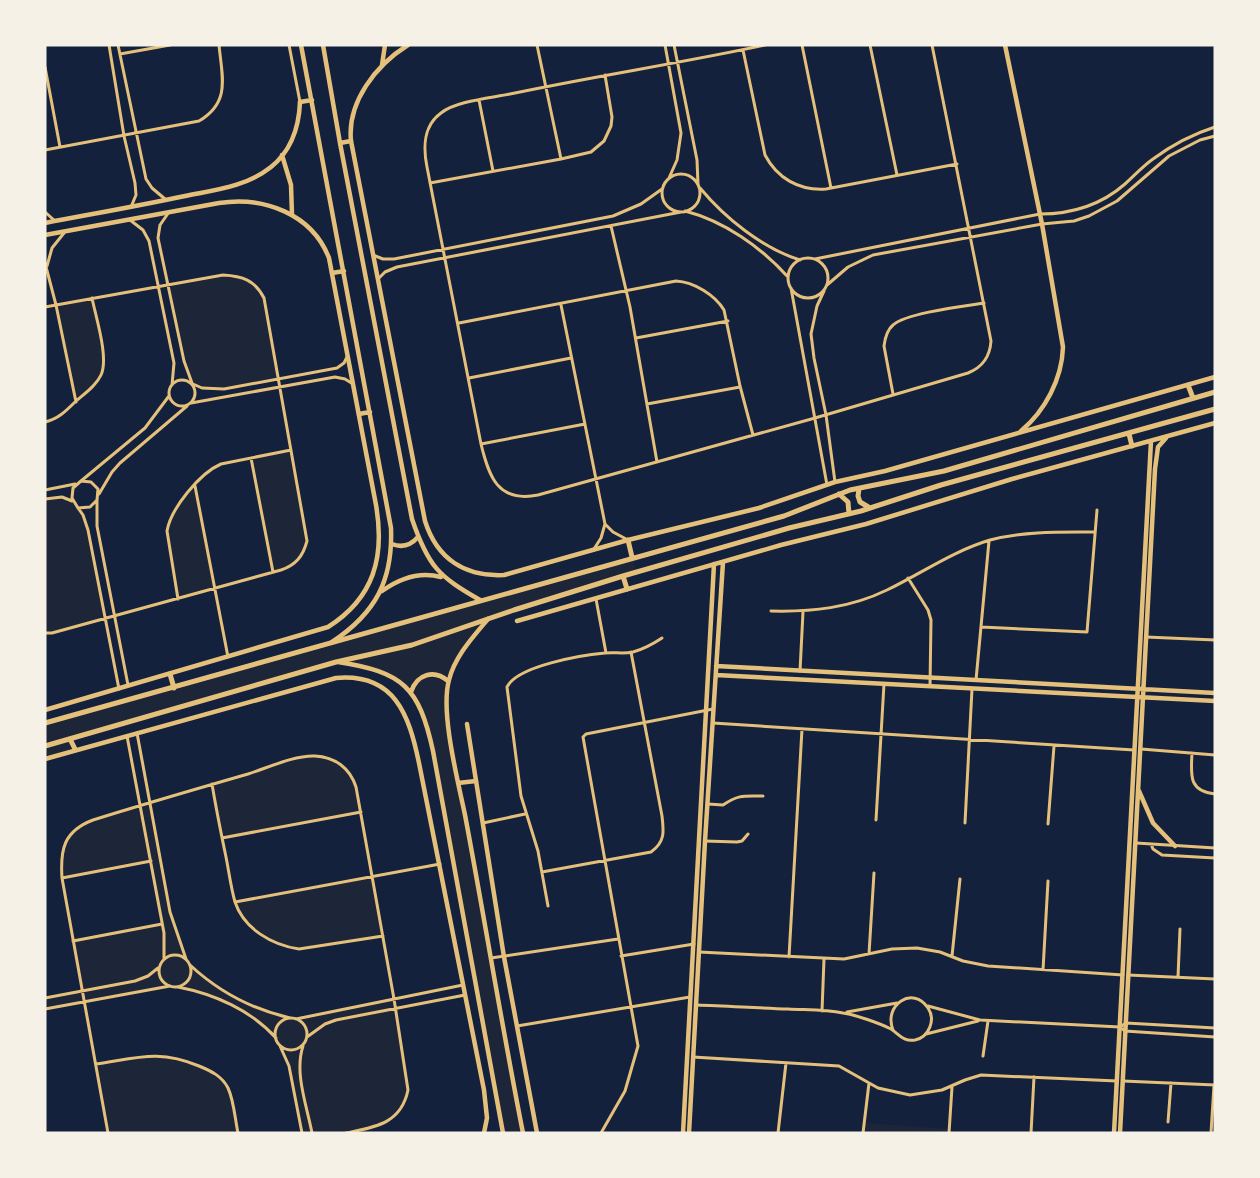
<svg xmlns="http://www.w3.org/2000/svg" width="1260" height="1178" viewBox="0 0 1260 1178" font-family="'Alegreya Sans',sans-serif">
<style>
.green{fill:#1d2539}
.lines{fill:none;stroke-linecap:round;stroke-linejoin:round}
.minor{stroke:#e5c07b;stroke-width:3}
.tertiary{stroke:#e5c07b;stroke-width:4.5}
.secondary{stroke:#e5c07b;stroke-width:4.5}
.primary{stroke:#e5c07b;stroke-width:5}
</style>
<rect width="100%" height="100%" fill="#14213d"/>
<path class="green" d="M223,275L250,281L264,298L278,379C250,384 219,395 192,383L167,285Z
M92,298L104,366L97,381L76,402L56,305Z
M291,450L307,541L301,556L289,567L273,572L251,458Z
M195,486L215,589L178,599L167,531L176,509Z
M62,497C65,499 71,500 74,503C91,516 101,596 105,619L48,634L45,633V499Z
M632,557L637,572L488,619L462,652L448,681V722L523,1133H503L433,751L415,697L390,676L336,662L71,739L75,749L45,759V722Z
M303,757C348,757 352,773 361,812L222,838L212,784Z
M150,802L170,912L186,959L190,965L222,991L255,1007L290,1018L296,1019L394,999L408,1090L401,1110L384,1124L346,1133H302L289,1066L276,1038L250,1015L207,994L170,986L45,1009V998L82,991L73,941L162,924L150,861L62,878C62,865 61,853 66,841C75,819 129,809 150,802Z
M373,876L383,936L299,949C271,945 248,928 235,902Z
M149,1056H172L216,1074L228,1089L238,1133H108L96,1064Z
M865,1123L949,1129V1133H863Z"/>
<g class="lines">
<path class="minor" d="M109,45L124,136L135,183L136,195L131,207
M118,45L146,179L152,188L165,199
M289,45L300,102
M537,45L561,159
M665,45L681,133L677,160L669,178
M674,45L697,160L698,184
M765,45C681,63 595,76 510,94C491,98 456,101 441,113C423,126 423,147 427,167L481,444C489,477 498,503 538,495L815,418L968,373C983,367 990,357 991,341L932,45
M802,45L831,188
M870,45L897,175
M743,50L765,155C777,178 799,191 826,189L957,164
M120,54L170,45
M45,67L60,147
M479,100L493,171
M45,150L199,121C231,102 222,77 219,45
M662 193a19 19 0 1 1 38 0a19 19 0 1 1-38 0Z
M430,183L561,159L591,152L604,141L611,126L612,117L605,75
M700,188C725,218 762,248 800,260
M685,211C724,221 761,247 788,277
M45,212L55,221
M169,212L160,225L158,238L184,361L192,383
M130,220L143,230L149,241L174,363L172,385
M611,226L630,307L657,462
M373,255L383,259H394L613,216L641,204L662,189
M788 278a20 20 0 1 1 40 0a20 20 0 1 1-40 0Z
M815,259L1040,214C1072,214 1101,205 1125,184C1135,175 1143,166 1153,159C1172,145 1193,134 1215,127
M45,263L56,305L76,402
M47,266L52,248L64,233
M378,279L385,272L397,267L681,212
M827,285L848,267L873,255L1042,224L1074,221L1089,216L1117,201L1169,156L1200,140L1215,136
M791,288L827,485
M824,291L817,306L811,334L814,358L826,415L835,482
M561,305L605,524L601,538L594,549
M45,307L223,275C242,276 255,280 264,298L307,541C303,556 296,565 281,570L52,633H45
M459,323L676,281C694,282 715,295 724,310L740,386L753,435
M636,338L728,321
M469,378L571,358
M169 393a13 13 0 1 1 26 0a13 13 0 1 1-26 0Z
M193,384L202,388L224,389L337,368L344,363L347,357
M893,394L884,346C885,338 887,330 893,325C906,313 965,306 984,303
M191,403L335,377L345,379L353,384
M647,404L740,387
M45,422C58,419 66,411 75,402C84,394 96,386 101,375C109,358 96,318 92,298
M481,444L585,424
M251,458L273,572
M81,481L145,428L169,396
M81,481L91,482L98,489L97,500L90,507L78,508L72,498L73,488Z
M195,486L228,657
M45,490L75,484
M99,494L112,472L120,463L187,406
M45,499L62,497L72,501
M97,500V526L128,685
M78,508L83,515L88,530L119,689
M605,524L613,532L628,540
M908,578L928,610L931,620L930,686
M178,599L167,531C171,508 200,473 221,464L291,450
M596,599L606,653
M771,611C812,612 850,608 887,590C922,573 953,551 990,540C1025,531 1059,532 1095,532
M981,627L1087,632L1097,510
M1146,637L1215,640
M800,671L803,612
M976,680L989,541
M713,723L1134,750
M137,733L170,912L186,959
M127,736L164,933V959
M1141,749L1215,755
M1192,753C1191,775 1188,791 1215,794
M212,784C216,808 221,833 226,857C229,872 231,888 235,902C244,929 272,945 299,949L383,936
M708,804L723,805C739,794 745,796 763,796
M876,820L884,684
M483,823L525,814
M965,823L972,689
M1048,824L1054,746
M222,838L361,812
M705,841L737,842L742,841L748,834
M1136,843L1215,848
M1151,844L1153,849L1162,855L1215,858
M542,872L651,852C665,842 664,832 662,816L631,652
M62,878L151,861
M235,902L440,864
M548,906L538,851L521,796L507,687C517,666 582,655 605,653C614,652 624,654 633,652C644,649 653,644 662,638
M73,941L162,924
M699,952L844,959L892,949L917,948L940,952L963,961L988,966L1123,975
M869,954L874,873
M159 971a16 16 0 1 1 32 0a16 16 0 1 1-32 0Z
M621,956L694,944
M952,956L960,879
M789,957L802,729
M491,958L618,939
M190,965C219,992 251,1009 290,1018
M1043,970L1048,881
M1128,975L1215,979
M1178,977L1180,929
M178,987C214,994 251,1010 276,1038
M45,998L135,981L148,976L158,968
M697,1005C727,1006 758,1008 788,1009C806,1010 825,1009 843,1013C856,1015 879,1023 891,1029C899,1034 903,1042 915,1040C929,1037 936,1020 928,1008C913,985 883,1005 893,1030
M928,1006L980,1020L1120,1027L1125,1031L1215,1037
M45,1009L170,986
M822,1011L824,959
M847,1012L897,1003
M275 1034a16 16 0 1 1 32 0a16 16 0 1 1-32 0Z
M296,1019L463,985
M517,1026L690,997
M1120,1027L1126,1023L1215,1028
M926,1034L978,1021
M307,1037L325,1024L336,1020L465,995
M280,1046L289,1066L302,1133
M303,1046C294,1073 307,1106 312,1133
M983,1056L988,1021
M693,1057L839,1066L878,1088L910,1095L942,1090L965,1080L981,1075L1117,1081
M96,1064C137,1058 159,1049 199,1066C211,1071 222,1076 228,1088C234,1101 235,1119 238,1133
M1123,1081L1215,1085
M1168,1122L1171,1083
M108,1133L62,878C60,849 64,831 93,820C144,804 196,789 248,774C267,768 295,755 315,756C335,757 350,768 356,787L394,999L408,1090C401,1124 375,1127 346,1133
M601,1133L625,1091L638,1046L583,737L586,734L713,709
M778,1133L786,1063
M863,1133L869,1083
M949,1133L952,1087
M1031,1133L1034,1077
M1211,1133L1214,1085"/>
<path class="tertiary" d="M408,45C376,65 347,102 351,141L425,521C437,559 465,577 504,575L628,540L759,508L835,482L885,471L1215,377
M1005,45L1042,224L1063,347C1062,379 1045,411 1021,431
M382,65L385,45
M282,155L291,185L292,215
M45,223C92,214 138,206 185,196C214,190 246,187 271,167C291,151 299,127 300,102
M45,235L219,203C264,196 312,214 329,258L376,505C385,557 374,598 328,627L45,710
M517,621L781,545L866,524L1012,479L1215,423
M716,666L1215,693
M716,675L1215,701
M467,724L504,957L537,1133
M45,759L336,678C395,673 409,715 419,763L484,1090L487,1118L484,1133
M1139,791L1153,823L1175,846
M683,1133L714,564
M689,1133L705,841L723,562
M1114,1133L1151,441
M1120,1133L1155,469L1158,447L1166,438"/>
<path class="secondary" d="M301,45L391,528C393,580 376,613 332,642
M323,45L340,143L412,519C428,566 438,576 480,600
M300,102L312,100
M340,143L351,141
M332,273L344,271
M359,414L370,412
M392,544C402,548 411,545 418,537
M382,591C400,578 419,571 441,577
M488,619C473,637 455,656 449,680C440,712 458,781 465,815C485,921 502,1027 523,1133
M338,662C403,672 419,687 433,751L503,1133
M411,692C417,674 434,669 448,681
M458,783L476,781"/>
<path class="primary" d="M1188,385L1193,398
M1129,434L1132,446
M859,489L858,496L860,502L870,508
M839,494L848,502L849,514
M628,540L632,557
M623,576L627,589
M170,674L174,688
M45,723L784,516L850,490L944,471L1215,392
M70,739L75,749
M45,746L336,662L412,645L514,610L623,576L789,528L861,511L941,485L1215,409"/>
</g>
<rect width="1260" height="1178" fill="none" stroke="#f6f1e7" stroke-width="93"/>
</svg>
